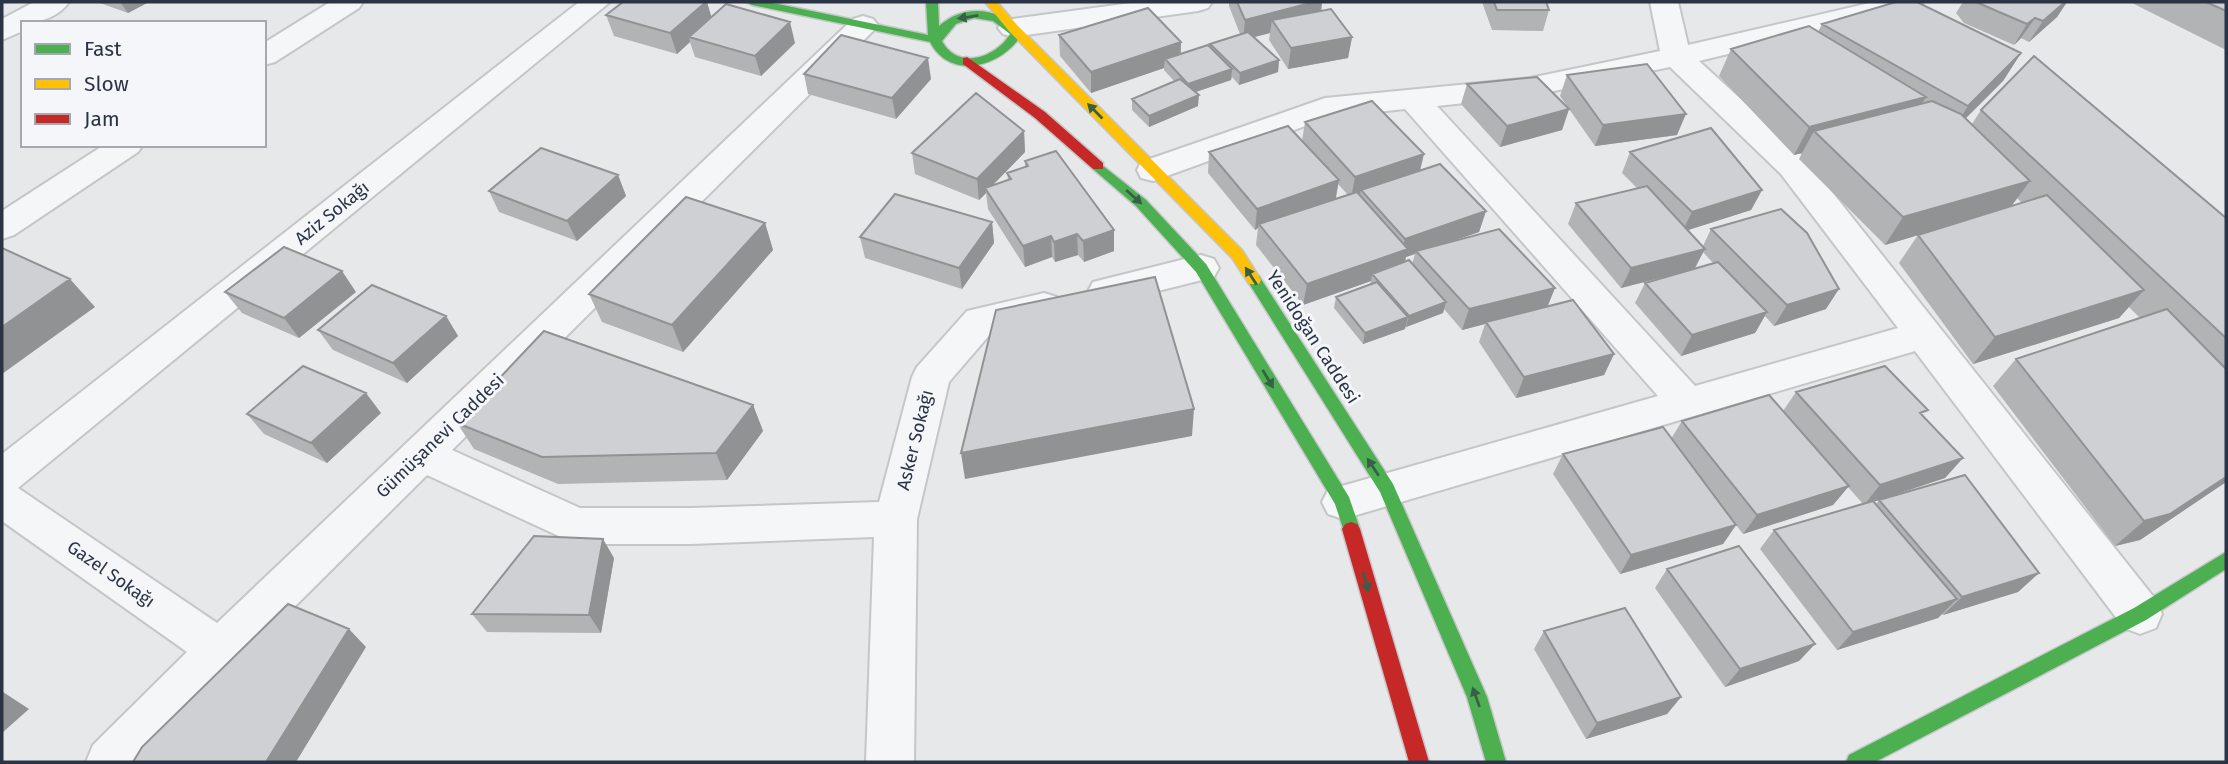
<svg xmlns="http://www.w3.org/2000/svg" width="2228" height="764" viewBox="0 0 2228 764" font-family="'Fira Sans',sans-serif">
<style>
.lines{fill:none;stroke-linecap:round;stroke-linejoin:round}
.street-casing{stroke:#c4c6c8;stroke-width:4}
.fast-casing{stroke:#c4c6c8;stroke-width:3}
.slow-casing{stroke:#c4c6c8;stroke-width:3}
.jam-casing{stroke:#c4c6c8;stroke-width:3}
.street{fill:#f5f6f7;fill-rule:evenodd}
.fast{fill:#4caf50;fill-rule:evenodd}
.slow{fill:#ffc107;fill-rule:evenodd}
.jam{fill:#c62828;fill-rule:evenodd}
.wall{fill:#b1b3b5;fill-rule:evenodd}
.shaded-wall{fill:#909294}
.building{fill:#ced0d3;stroke:#909294;stroke-width:2}
.oneway{fill:#375f49}
.labels{text-anchor:middle;stroke-width:6;stroke-linejoin:round;paint-order:stroke}
.street-label{font-size:18px;fill:#2b3445;stroke:#f4f6f9}
</style>
<rect width="100%" height="100%" fill="#e6e8ea"/>
<g class="lines">
<g class="street-casing">
<path id="street" d="M34,2H69C59,17 39,23 23,23V31L2,40V19Z
M330,2H363L359,8L275,62L264,65V43Z
M579,2H610L18,488L217,623L853,19L863,16L873,19L878,25L873,31L452,450L580,508H691L879,502L912,377L917,367L967,311L1044,293L1057,297L1062,306L1057,315L992,332L949,382L917,519L914,762H866L874,537L691,544H576L427,475L236,665L143,762H86L93,745L187,652L2,521V454Z
M1138,2H1212L1208,8L1198,11L1013,37L1003,34L998,28L1003,22L1013,19Z
M1650,2H1678L1688,45L1874,2H1923L1919,8L1699,61L1805,158L2156,600L2162,614L2156,628L2140,634L2124,628L1915,351L1343,519L1328,514L1322,502L1328,490L1658,396L1405,109L1330,117L1153,181L1141,178L1137,170L1141,162L1325,98L1530,78L1660,51ZM1670,67L1781,174L1898,328L1695,386L1437,106L1530,96Z
M104,145H143L138,152L14,235L2,239V211Z
M1201,255L1214,259L1219,268L1214,277L1106,304L1093,300L1088,291L1093,282Z"/>
</g>
<g class="fast-casing">
<path id="fast" d="M746,2H768L928,35L926,2H938L939,26C965,3 1001,7 1022,34C1003,66 951,82 930,42L752,5ZM974,18L993,21L1010,34C995,59 957,70 942,41L956,24Z
M1098,162L1146,200L1206,264L1349,497L1360,529L1357,534L1351,536L1345,534L1335,504L1196,272L1136,206L1093,169V163Z
M1254,275L1259,276L1393,484L1487,697L1506,762H1486L1467,697L1380,492L1247,280Z
M2226,552V569L2146,620L1875,762H1846L1849,755L2134,608Z"/>
</g>
<g class="slow-casing">
<path id="slow" d="M985,2H997L1017,25L1242,250L1261,280L1259,284H1249L1232,258L1009,31Z"/>
</g>
<g class="jam-casing">
<path id="jam" d="M967,57L1045,112L1103,163V169H1093L1035,118L963,64V58Z
M1351,522L1357,524L1360,529L1429,762H1409L1342,529L1345,524Z"/>
</g>
<use href="#street" class="street"/>
<use href="#fast" class="fast"/>
<use href="#slow" class="slow"/>
<use href="#jam" class="jam"/>
</g>
<path class="wall" d="M97,2H149L128,13Z
M1229,2H1322L1321,11L1352,37L1348,58L1288,69L1269,40L1270,33L1254,37L1279,60L1278,72L1239,85L1232,77L1231,80L1195,92L1198,106L1149,127L1132,110V99L1175,82L1164,70V68L1091,93L1060,56L1059,35L1181,42V54L1210,47V44L1240,34L1229,6Z
M1482,2H1546L1549,10L1543,31L1492,30Z
M1963,2H2067L2057,17L2029,42L2021,38L2014,45L1964,23L1956,13Z
M2130,2H2226V50Z
M606,15L712,17L795,43L761,76L695,57L690,42L677,54L614,36Z
M1822,24L2021,53L2003,81L1966,118L1972,124L1981,110L2226,218V482L2140,540L2115,546L1993,386L2016,359L2140,318L2129,307L2119,318L1973,364L1899,263L1918,235L1938,229L1885,245L1799,159L1802,153L1794,155L1719,76L1731,49L1818,32ZM2017,198L2022,203L2011,206Z
M804,74L931,79L896,119L808,94Z
M1567,75L1677,135L1595,146L1560,96Z
M1467,84L1569,109L1562,130L1500,147L1461,104Z
M1305,122L1420,170L1486,211L1479,232L1452,241L1547,307L1614,354L1604,375L1516,398L1479,342L1485,324L1462,330L1444,309L1443,313L1406,327L1405,326V329L1363,344L1334,308L1336,297L1370,285L1371,281L1303,305L1256,245L1258,228L1255,230L1208,173L1209,152L1302,141ZM1338,184L1348,195L1336,199ZM1415,254L1412,264L1405,262L1406,257Z
M1024,131L1025,152L993,185L1008,180L1007,173L1025,167V161L1114,251L1084,262L1078,255L1055,262L1052,257L1025,267L988,209L986,193L979,200L915,174L912,153Z
M1630,152L1762,190L1751,210L1688,230L1703,246L1711,229L1826,309L1774,326L1765,316L1755,333L1681,356L1635,303L1645,283L1668,276L1621,288L1568,224L1576,203L1637,188L1622,173ZM1703,252L1713,263L1695,269Z
M618,175L626,196L577,241L499,212L489,191Z
M992,222L994,243L962,289L865,258L860,237Z
M765,223L773,250L683,352L602,322L589,294Z
M225,292H356L299,338L242,313Z
M446,316L458,336L407,383L333,350L318,330Z
M1796,392L1923,416L1963,458L1945,478L1873,502L1876,504L1879,500L2039,573L2018,592L1943,615L1942,614L1938,618L1837,650L1760,549L1774,530L1863,504L1848,487L1833,505L1743,534L1733,521L1736,525L1723,544L1620,574L1553,474L1563,454L1671,439L1682,421L1783,411Z
M753,405L763,431L727,480L558,484L474,449L457,423Z
M381,413L327,463L264,434L247,414Z
M614,558L601,633L487,632L472,614Z
M1667,569L1815,644L1799,661L1725,687L1655,588Z
M1544,631L1681,697L1667,714L1586,739L1534,649Z"/>
<path class="shaded-wall" d="M120,2H149L128,13Z
M706,2H707L713,22L689,37L690,42L677,54L670,33Z
M1314,2H1322L1320,20H1272L1270,33L1243,40L1245,20Z
M2065,2H2067L2057,17L2029,42L2043,21Z
M2035,18L2021,38L2014,45L2027,24Z
M790,22L795,43L761,76L755,56Z
M1352,37L1348,58L1288,69L1291,48Z
M1181,42L1180,63L1165,59L1164,68L1091,93V72Z
M2021,53L2003,81L1950,134L1968,106Z
M928,58L931,79L896,119L892,98Z
M1279,60L1278,72L1239,85L1240,73Z
M1232,69L1231,80L1187,95L1188,84Z
M1199,95L1198,106L1149,127V116Z
M1926,97L1909,124L1814,131L1802,153L1794,155L1809,127Z
M1569,109L1562,130L1500,147L1507,126Z
M1686,114L1677,135L1595,146L1603,125Z
M1024,131L1025,152L987,191L985,188L986,193L979,200L977,179Z
M1424,154L1419,175L1361,190L1360,195L1351,198L1355,177Z
M618,175L626,196L577,241L567,221Z
M1339,180L1335,201L1259,224L1258,228L1255,230L1257,209Z
M2030,181L2010,208L1885,245L1903,217Z
M1762,190L1751,210L1682,232L1692,212Z
M1486,211L1479,232L1418,253L1416,251L1415,254L1406,257L1403,269L1372,274L1371,281L1303,305L1307,284L1402,251L1405,239Z
M992,222L994,243L962,289L959,268Z
M765,223L773,250L683,352L672,325Z
M1114,230V251L1084,262L1083,241Z
M1077,234L1078,255L1055,262L1054,242Z
M1051,236L1052,257L1025,267L1023,246Z
M1705,249L1694,269L1621,288L1631,268Z
M342,271L356,292L299,338L284,318Z
M70,279L95,307L2,374V327Z
M1555,288L1547,308L1486,322L1485,324L1462,330L1469,309Z
M1839,289L1826,309L1774,326L1787,305Z
M2144,290L2119,318L1973,364L1995,337Z
M1446,302L1443,313L1406,327L1409,316Z
M1767,312L1755,333L1681,356L1692,335Z
M446,316L458,336L407,383L393,363Z
M1408,317L1405,329L1363,344L1365,333Z
M1614,354L1604,375L1516,398L1524,377Z
M366,393L381,413L327,463L311,443Z
M753,405L763,431L727,480L716,453Z
M1194,409L1192,436L965,479L961,453Z
M1963,458L1945,478L1864,505L1880,485Z
M2226,477V482L2140,540L2115,546L2144,521Z
M1849,486L1833,505L1743,534L1757,515Z
M1736,525L1723,544L1620,574L1631,555Z
M603,539L614,558L601,633L589,615Z
M2039,573L2018,592L1943,615L1962,597Z
M1957,599L1938,618L1837,650L1853,632Z
M349,629L366,647L296,762H266Z
M1815,644L1799,661L1725,687L1740,669Z
M2,692H3L29,709L2,733Z
M1681,697L1667,714L1586,739L1597,723Z"/>
<path class="building" d="M623,2H706L670,33L606,15Z
M1237,2H1314L1245,20Z
M1494,2H1546L1549,10H1497Z
M1896,2H1917L2021,53L1968,106L1822,24Z
M1976,2H2065L2043,21L2035,18L2027,24Z
M2206,2H2226V11Z
M726,4L790,22L755,56L689,37Z
M1148,8L1181,42L1091,72L1059,35Z
M1331,9L1352,37L1291,48L1272,20Z
M1809,26L1926,97L1809,127L1731,49Z
M1248,32L1279,60L1240,73L1210,44Z
M841,35L928,58L892,98L804,74Z
M1208,45L1232,69L1188,84L1165,59Z
M2034,56L2226,218V338L1981,110Z
M1647,64L1686,114L1603,125L1567,75Z
M1537,77L1569,109L1507,126L1467,84Z
M1180,79L1199,95L1149,116L1132,99Z
M976,93L1024,131L977,179L912,153Z
M1372,101L1424,154L1355,177L1305,122Z
M1932,101L1961,114L2030,181L1903,217L1814,131Z
M1288,126L1339,180L1257,209L1209,152Z
M1711,128L1762,190L1692,212L1630,152Z
M541,148L618,175L567,221L489,191Z
M1056,151L1114,230L1083,241L1077,234L1054,242L1051,236L1023,246L985,188L1011,179L1007,173L1028,166L1025,161Z
M1440,164L1486,211L1405,239L1361,190Z
M1647,186L1705,249L1631,268L1576,203Z
M1357,192L1408,249L1307,284L1259,224Z
M895,194L992,222L959,268L860,237Z
M2047,195L2144,290L1995,337L1918,235Z
M686,197L765,223L672,325L589,294Z
M1781,209L1807,233L1839,289L1787,305L1711,229Z
M1499,229L1555,288L1469,309L1416,251Z
M284,247L342,271L284,318L225,292Z
M2,248L70,279L2,327Z
M1409,260L1446,302L1409,316L1372,274Z
M1718,262L1767,312L1692,335L1645,283Z
M1155,277L1194,409L961,453L996,310Z
M1377,282L1408,317L1365,333L1336,297Z
M372,285L446,316L393,363L318,330Z
M1573,300L1614,354L1524,377L1486,322Z
M2167,309L2226,369V477L2170,514L2144,521L2016,359Z
M544,331L753,405L716,453L542,457L457,423Z
M303,366L366,393L311,443L247,414Z
M1885,366L1928,410L1920,413L1963,458L1880,485L1796,392Z
M1769,395L1849,486L1757,515L1682,421Z
M1663,427L1736,525L1631,555L1563,454Z
M1965,475L2039,573L1962,597L1879,500Z
M1873,501L1957,599L1853,632L1774,530Z
M534,536L603,539L589,615L472,614Z
M1739,546L1815,644L1740,669L1667,569Z
M288,604L349,629L266,762H133L142,747Z
M1625,608L1681,697L1597,723L1544,631Z"/>
<defs><path id="oneway-solid" d="M-6-.8H1V-3.2L6.5 0L1 3.2V.8H-6Z" transform="scale(1.75)"/></defs>
<g class="oneway">
<use href="#oneway-solid" transform="translate(968 17) rotate(171)"/>
<use href="#oneway-solid" transform="translate(1095 111) rotate(-135)"/>
<use href="#oneway-solid" transform="translate(1134 197) rotate(42)"/>
<use href="#oneway-solid" transform="translate(1251 276) rotate(-123)"/>
<use href="#oneway-solid" transform="translate(1268 379) rotate(59)"/>
<use href="#oneway-solid" transform="translate(1373 467) rotate(-123)"/>
<use href="#oneway-solid" transform="translate(1366 582) rotate(74)"/>
<use href="#oneway-solid" transform="translate(1476 697) rotate(-110)"/>
</g>
<g class="labels">
<g class="street-label">
<text transform="translate(332 213) rotate(-39)" y="6">Aziz Sokağı</text>
<text transform="translate(1313 337) rotate(57)" y="6">Yenidoğan Caddesi</text>
<text transform="translate(440 436) rotate(-44)" y="6">Gümüşanevi Caddesi</text>
<text transform="translate(915 440) rotate(-76)" y="6">Asker Sokağı</text>
<text transform="translate(111 574) rotate(35)" y="6">Gazel Sokağı</text>
</g>
</g>
<rect width="2228" height="764" fill="none" stroke="#2b3445" stroke-width="7"/>
<rect x="21" y="21" width="245" height="126" fill="#f4f6f9" stroke="#a4a8b1" stroke-width="2"/>
<rect x="35" y="44" width="35" height="10" fill="#4caf50" stroke="#a4a8b1" stroke-width="2"/>
<text x="84" y="56" font-size="21" fill="#2b3445">Fast</text>
<rect x="35" y="79" width="35" height="10" fill="#ffc107" stroke="#a4a8b1" stroke-width="2"/>
<text x="84" y="91" font-size="21" fill="#2b3445">Slow</text>
<rect x="35" y="114" width="35" height="10" fill="#c62828" stroke="#a4a8b1" stroke-width="2"/>
<text x="84" y="126" font-size="21" fill="#2b3445">Jam</text>
</svg>
